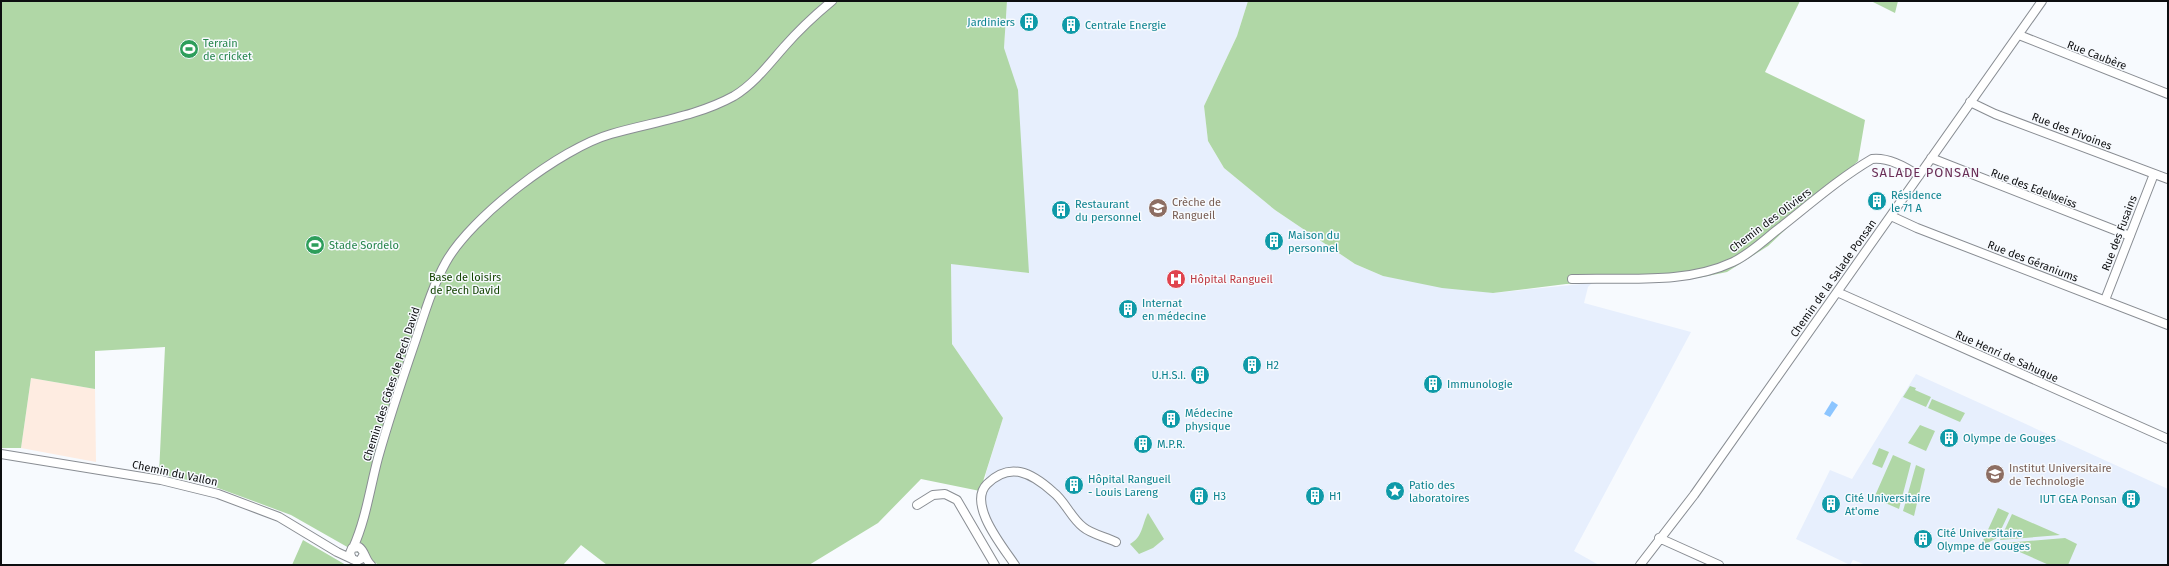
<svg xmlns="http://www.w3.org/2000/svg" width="2169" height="566" viewBox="0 0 2169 566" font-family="'Fira Sans',sans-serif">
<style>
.industrial{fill:#feece1}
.built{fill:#e7effd}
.green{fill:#b0d7a6}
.water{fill:#8cc5ff}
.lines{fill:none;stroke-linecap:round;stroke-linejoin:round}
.minor-casing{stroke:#898d93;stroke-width:10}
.minor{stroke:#fff;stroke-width:8}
.labels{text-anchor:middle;stroke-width:3;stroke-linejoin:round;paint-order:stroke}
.culture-label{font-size:11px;fill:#0d838f;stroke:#f7fafe;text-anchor:start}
.leisure-label{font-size:11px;fill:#27864d;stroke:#f7fafe;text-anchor:start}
.street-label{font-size:11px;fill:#0d0e10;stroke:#f7fafe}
.education-label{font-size:11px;fill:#785e54;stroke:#f7fafe;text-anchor:start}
.park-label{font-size:11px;fill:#134301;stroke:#f7fafe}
.health-label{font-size:11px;fill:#be3a42;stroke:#f7fafe;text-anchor:start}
.quarter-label{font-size:13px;letter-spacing:1px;fill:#6a2e56;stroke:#f7fafe}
</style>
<rect width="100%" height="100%" fill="#f7fafe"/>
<path class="industrial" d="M31,378L95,389L96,462L21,448Z"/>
<path class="built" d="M1007,1H1248L1237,36L1204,106L1208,141L1224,168L1275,210L1355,264L1383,276L1493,293L1592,283L1588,287L1584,303L1691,332L1574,551L1599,565H1019L989,519L984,495L986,473L1003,418L952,344L951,263L1029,273L938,98L1004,48Z
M1916,374L2168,489V565H1866L1853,560L1850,565L1796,539L1830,470L1852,479Z"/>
<path class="green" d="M1,1H1007L1004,48L1018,90L1029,273L951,264L952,344L1003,418L980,491L921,479L878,523L809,565H607L581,545L563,565H379L291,515L207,484L159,474L165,347L95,351V389L31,378L21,448H1Z
M1248,1H1800L1765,72L1865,120L1858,161L1768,246L1727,272L1698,278L1566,284L1493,293L1442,288L1383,276L1355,264L1275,210L1224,168L1208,141L1204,106L1237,36Z
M1871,1H1898L1895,13Z
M1910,386L1916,388L1915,390L1931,397L1926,407L1903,397Z
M1932,399L1965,413L1960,422L1928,408Z
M1920,425L1935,431L1926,451L1908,443Z
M1879,448L1889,452L1882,468L1872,464Z
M1893,455L1911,463L1899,509L1874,498Z
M1916,465L1925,469L1914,516L1903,511Z
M1998,508L2009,513L1997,538L1980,547Z
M1148,513L1164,539L1153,548L1139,554L1130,544C1143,537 1142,524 1148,513Z
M2012,514L2060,535L2000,540Z
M2065,538L2077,544L2068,565H2049L2006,546L2004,543Z
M303,540L346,565H292Z"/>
<path class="water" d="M1832,401L1838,405L1830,417L1824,414Z"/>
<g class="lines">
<g class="minor-casing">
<path id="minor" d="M2019,35L2168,94
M1970,102L1995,114L2168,179
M1931,158L2130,236
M1891,216L1917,228L2168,325
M1572,279C1625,277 1684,285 1733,262C1750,254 1763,241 1777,230C1809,205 1838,179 1872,159C1889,157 1906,167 1919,176
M1837,292L2168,439
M2105,300L2154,174
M1,454L161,480L218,494L279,517L337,552L352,559
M917,505L933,495L945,494L957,500L995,565
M1659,538L1719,565
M353,548C366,519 370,488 378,458C389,419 402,380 415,342C424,315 432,287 446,262C471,217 561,148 611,134C652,122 696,117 734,96C754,84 769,64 784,47C799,30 815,15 832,1
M364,554L361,559L357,561L352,559L350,553L352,548L359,547C365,551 365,560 371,565
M1015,565C1003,547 967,504 987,484C1010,461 1032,473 1053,492C1065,501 1071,518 1083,527C1091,534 1106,537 1116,542
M1640,565L1694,495L2042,1"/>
</g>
<use href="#minor" class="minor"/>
</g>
<defs>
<g id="building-disc" transform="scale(1)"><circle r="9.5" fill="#0f9aa8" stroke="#f7fafe"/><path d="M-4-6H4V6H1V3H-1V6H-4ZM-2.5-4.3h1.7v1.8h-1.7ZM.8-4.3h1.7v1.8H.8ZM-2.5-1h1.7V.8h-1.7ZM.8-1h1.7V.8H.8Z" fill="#fff"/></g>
<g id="stadium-disc" transform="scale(1)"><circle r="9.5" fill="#2e9e5b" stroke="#f7fafe"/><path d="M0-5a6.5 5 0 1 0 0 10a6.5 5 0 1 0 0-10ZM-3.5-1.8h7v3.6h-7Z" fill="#fff"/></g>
<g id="school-disc" transform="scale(1)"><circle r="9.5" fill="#8d6e63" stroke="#f7fafe"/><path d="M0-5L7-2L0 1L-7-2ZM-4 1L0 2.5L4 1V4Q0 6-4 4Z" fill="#fff"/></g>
<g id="hospital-disc" transform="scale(1)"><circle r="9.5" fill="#e0444e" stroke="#f7fafe"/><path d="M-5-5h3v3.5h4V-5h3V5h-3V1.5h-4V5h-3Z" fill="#fff"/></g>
<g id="university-disc" transform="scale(1)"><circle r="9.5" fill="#8d6e63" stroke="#f7fafe"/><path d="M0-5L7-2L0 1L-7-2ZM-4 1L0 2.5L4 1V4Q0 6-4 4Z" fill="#fff"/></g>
<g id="sight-disc" transform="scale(1)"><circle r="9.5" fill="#0f9aa8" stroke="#f7fafe"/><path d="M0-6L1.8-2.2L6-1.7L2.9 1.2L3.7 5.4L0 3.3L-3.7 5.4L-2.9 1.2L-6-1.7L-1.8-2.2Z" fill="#fff"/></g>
</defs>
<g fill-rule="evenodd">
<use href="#building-disc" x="1029" y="22"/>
<use href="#building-disc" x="1071" y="25"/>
<use href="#stadium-disc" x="189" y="49"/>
<use href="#building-disc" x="1877" y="201"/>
<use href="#school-disc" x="1158" y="208"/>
<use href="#building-disc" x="1061" y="210"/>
<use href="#building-disc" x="1274" y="241"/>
<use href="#stadium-disc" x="315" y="245"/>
<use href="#hospital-disc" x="1176" y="279"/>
<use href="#building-disc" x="1128" y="309"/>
<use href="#building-disc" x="1252" y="365"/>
<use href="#building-disc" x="1200" y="375"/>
<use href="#building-disc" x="1433" y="384"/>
<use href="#building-disc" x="1171" y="419"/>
<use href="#building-disc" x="1949" y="438"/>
<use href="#building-disc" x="1143" y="444"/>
<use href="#university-disc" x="1995" y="474"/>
<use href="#building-disc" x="1074" y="485"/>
<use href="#sight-disc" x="1395" y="491"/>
<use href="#building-disc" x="1199" y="496"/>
<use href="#building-disc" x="1315" y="496"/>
<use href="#building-disc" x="2131" y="499"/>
<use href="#building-disc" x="1831" y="504"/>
<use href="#building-disc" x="1923" y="539"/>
</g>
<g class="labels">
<g class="culture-label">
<text x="1015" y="26" text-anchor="end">Jardiniers</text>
<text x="1085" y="29">Centrale Energie</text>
<text x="1891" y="199">Résidence<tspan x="1891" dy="13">le 71 A</tspan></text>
<text x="1075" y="208">Restaurant<tspan x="1075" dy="13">du personnel</tspan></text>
<text x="1288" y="239">Maison du<tspan x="1288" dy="13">personnel</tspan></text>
<text x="1142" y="307">Internat<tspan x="1142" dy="13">en médecine</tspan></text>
<text x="1266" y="369">H2</text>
<text x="1186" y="379" text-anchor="end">U.H.S.I.</text>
<text x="1447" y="388">Immunologie</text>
<text x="1185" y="417">Médecine<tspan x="1185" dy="13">physique</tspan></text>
<text x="1963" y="442">Olympe de Gouges</text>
<text x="1157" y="448">M.P.R.</text>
<text x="1088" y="483">Hôpital Rangueil<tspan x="1088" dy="13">- Louis Lareng</tspan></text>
<text x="1409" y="489">Patio des<tspan x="1409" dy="13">laboratoires</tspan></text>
<text x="1213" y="500">H3</text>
<text x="1329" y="500">H1</text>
<text x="1845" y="502">Cité Universitaire<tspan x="1845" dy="13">At'ome</tspan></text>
<text x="2117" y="503" text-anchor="end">IUT GEA Ponsan</text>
<text x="1937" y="537">Cité Universitaire<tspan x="1937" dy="13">Olympe de Gouges</tspan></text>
</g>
<g class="leisure-label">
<text x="203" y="47">Terrain<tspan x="203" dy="13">de cricket</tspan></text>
<text x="329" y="249">Stade Sordelo</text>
</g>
<g class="street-label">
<text transform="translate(2097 55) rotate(21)" y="4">Rue Caubère</text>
<text transform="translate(2072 131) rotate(21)" y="4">Rue des Pivoines</text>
<text transform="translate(2034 188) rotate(21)" y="4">Rue des Edelweiss</text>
<text transform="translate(1770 220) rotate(-37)" y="4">Chemin des Oliviers</text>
<text transform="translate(2119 233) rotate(-69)" y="4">Rue des Fusains</text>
<text transform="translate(2033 261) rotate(21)" y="4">Rue des Géraniums</text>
<text transform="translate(1833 278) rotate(-55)" y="4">Chemin de la Salade Ponsan</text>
<text transform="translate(2007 356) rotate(24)" y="4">Rue Henri de Sahuque</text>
<text transform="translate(391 384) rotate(-72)" y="4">Chemin des Côtes de Pech David</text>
<text transform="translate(175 473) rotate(12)" y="4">Chemin du Vallon</text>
</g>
<g class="education-label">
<text x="1172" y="206">Crèche de<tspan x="1172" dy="13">Rangueil</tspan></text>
<text x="2009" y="472">Institut Universitaire<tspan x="2009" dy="13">de Technologie</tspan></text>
</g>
<g class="park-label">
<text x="465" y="281">Base de loisirs<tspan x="465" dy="13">de Pech David</tspan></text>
</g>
<g class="health-label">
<text x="1190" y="283">Hôpital Rangueil</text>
</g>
<g class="quarter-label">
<text x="1926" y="177">SALADE PONSAN</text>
</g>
</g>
<rect width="2169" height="566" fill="none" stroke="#0d0e10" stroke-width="4"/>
</svg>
